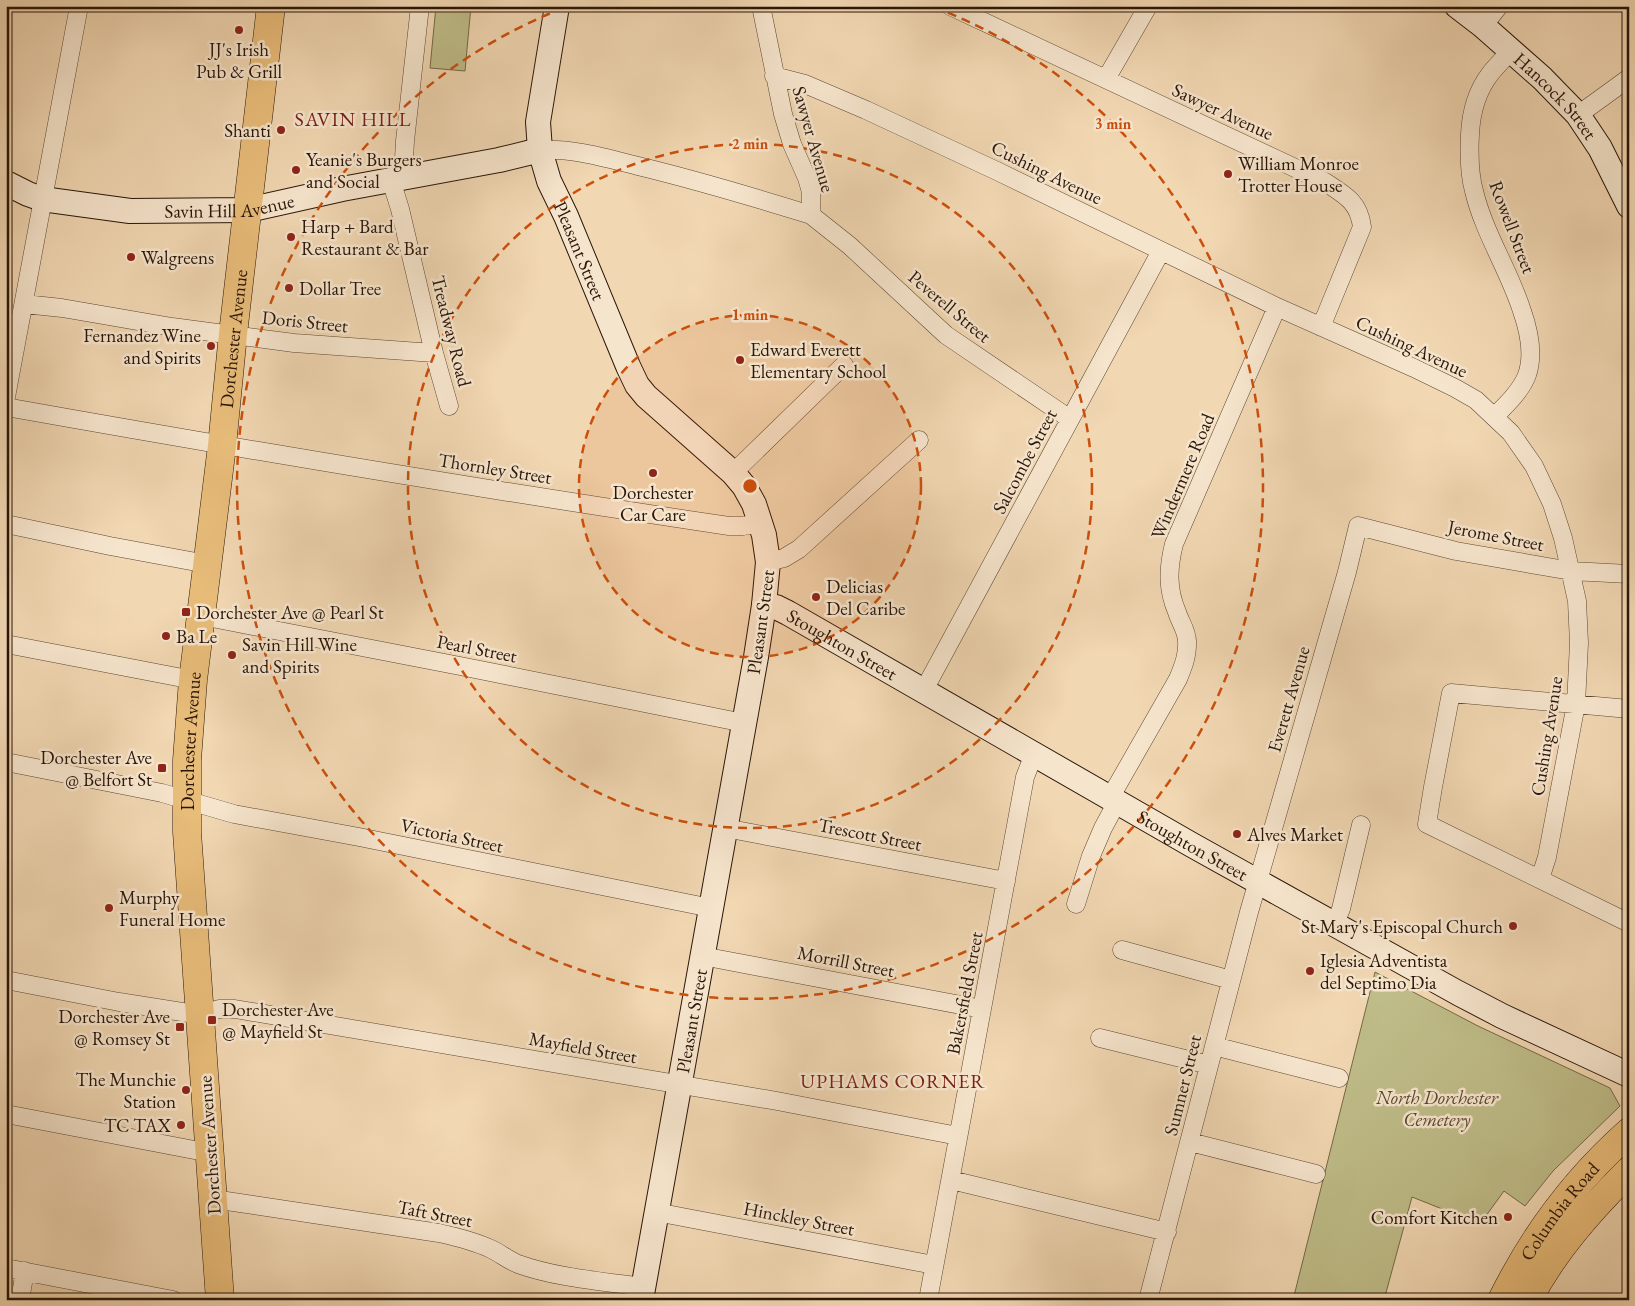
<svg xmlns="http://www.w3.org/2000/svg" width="1635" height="1306" viewBox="0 0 1635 1306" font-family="'EB Garamond',serif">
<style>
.green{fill:#bfbd89;stroke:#746948}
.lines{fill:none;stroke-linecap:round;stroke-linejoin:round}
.street-casing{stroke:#5c4632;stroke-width:19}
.secondary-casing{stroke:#2a1508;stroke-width:26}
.primary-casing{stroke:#2a1508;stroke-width:29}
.street{stroke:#f6e5cd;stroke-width:18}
.secondary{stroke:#f6e5cd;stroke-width:24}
.primary{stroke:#e8bc79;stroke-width:28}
.ring{fill:none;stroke:#cc4f0b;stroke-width:2.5;stroke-dasharray:9 6}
.poi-dot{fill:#8f2418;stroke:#f6e5cd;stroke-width:2}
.labels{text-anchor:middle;stroke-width:5;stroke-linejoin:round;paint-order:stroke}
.poi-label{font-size:19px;fill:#2a1508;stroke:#f6e5cd;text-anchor:start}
.street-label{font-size:19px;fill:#2a1508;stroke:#f6e5cd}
.park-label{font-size:19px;font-style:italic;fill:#57472f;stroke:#f6e5cd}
.neighbourhood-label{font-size:20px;letter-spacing:1px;fill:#7a1f14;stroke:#f6e5cd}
.centre{fill:#cc4f0b;stroke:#f6e5cd;stroke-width:2.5}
.ring-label{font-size:15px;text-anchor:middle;font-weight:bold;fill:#cc4f0b;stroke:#f6e5cd;stroke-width:5;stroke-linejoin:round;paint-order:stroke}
</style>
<rect width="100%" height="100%" fill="#f1d7b2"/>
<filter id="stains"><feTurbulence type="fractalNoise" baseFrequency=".004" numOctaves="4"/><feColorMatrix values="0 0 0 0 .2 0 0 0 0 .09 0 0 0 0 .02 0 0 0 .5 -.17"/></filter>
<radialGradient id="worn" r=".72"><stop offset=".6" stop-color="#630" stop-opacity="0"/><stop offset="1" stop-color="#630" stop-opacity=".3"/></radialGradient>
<path class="green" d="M436,6H471L465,71L430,68Z
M1375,972L1478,1026L1610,1088L1620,1106L1553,1171L1525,1206L1504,1191L1480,1224L1412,1197L1384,1300H1293Z"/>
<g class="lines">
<g class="street-casing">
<path id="street" d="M950,6L1325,182C1345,195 1359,202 1362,227L1321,327
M1483,26L1499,6
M774,76L805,84L866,110L997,171L1277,307L1414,368L1455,388L1476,400L1511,433L1534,466L1552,504L1563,538L1577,601L1579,643L1576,704L1547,857L1540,879
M1106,79L1148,6
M1578,115L1629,78
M540,150C573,148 606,158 638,166C696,180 753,197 811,215V192L807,178L792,144L783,114L761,6
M403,177L405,141L420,6
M391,180L400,209L434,353L449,406
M811,215L850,246L946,335L1070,419
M24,304L62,308L172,327L294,343L434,353
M6,397L79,6
M6,407C247,450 487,490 729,526H743L761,523
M1494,417C1506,405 1521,391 1527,375C1534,355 1529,331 1522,311C1509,270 1484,233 1474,191C1469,173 1469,153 1470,134C1471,114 1477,91 1490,74C1496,66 1504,59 1510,51
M733,473L844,365
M6,524L110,546L207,564
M768,562L784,558L799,549L919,440
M202,616L460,666L744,723
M6,644L193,680
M924,690L1161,251
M1629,709L1451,693L1433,787L1427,824L1629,923
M6,762L162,793L234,814L359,837L711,908
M1110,798L1178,679C1183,667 1188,655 1187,641C1187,631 1180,622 1177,612C1167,589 1168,568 1174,544L1277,307
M725,828L1006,881
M1076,904L1091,856L1103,828L1117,802
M1334,925L1341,909L1361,825
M1122,950L1231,980
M702,956L982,1009
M6,980L119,1002L201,1015L219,1009H235L777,1101L958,1136
M1100,1038L1209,1065
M1214,1046L1339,1078
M6,1114L210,1153
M1190,1142L1316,1174
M951,1180L1167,1232
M213,1199L439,1233C457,1237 474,1241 491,1249C500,1253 508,1260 518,1264C557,1278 601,1281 643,1287
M656,1212L934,1265
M6,1268L173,1300
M20,1300L25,1271
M928,1300L1025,777L1034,754
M1148,1300L1249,912L1347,572L1358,526L1456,551L1571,571L1629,574"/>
</g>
<g class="secondary-casing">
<g id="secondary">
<path id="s1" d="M557,6L538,122L540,150L549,181L566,216L628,366L637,385L646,396L733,473L744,486L754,504L764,535L768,562L764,605L756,657L641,1300"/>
<path id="s2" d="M1457,6L1483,26L1542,78L1578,115L1600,148L1629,206"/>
<path id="s3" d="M6,183L28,194L42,199L130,211L248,210L342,189L499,160L540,150"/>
<path id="s4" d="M764,605L776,607L788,613L1192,845L1458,993L1502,1016L1629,1075"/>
</g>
</g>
<g class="primary-casing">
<g id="primary">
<path id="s5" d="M220,1300L187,832V760L193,680L222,446L233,334L271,6"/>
<path id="s6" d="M1502,1300C1534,1235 1575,1180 1629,1132"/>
<path d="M1528,1300C1553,1251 1591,1209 1629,1171"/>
</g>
</g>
<use href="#street" class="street"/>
<use href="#secondary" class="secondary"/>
<use href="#primary" class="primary"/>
</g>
<circle cx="750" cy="486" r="171" fill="#cc4f0b" fill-opacity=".12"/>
<g class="ring">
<circle cx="750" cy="486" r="171"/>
<circle cx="750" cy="486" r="342"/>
<path d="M934 7A513 513 0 1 1 566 7"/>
</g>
<g class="poi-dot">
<circle cx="239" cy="30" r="5"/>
<circle cx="281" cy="130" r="5"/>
<circle cx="296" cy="170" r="5"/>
<circle cx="1228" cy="174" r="5"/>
<circle cx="291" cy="237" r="5"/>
<circle cx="131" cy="257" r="5"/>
<circle cx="289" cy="288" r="5"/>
<circle cx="211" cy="346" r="5"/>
<circle cx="740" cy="360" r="5"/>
<circle cx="653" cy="473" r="5"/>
<circle cx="816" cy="597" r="5"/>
<rect x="181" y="607" width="10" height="10" rx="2.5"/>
<circle cx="166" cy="636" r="5"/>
<circle cx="232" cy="655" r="5"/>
<rect x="157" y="763" width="10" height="10" rx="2.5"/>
<circle cx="1237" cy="834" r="5"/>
<circle cx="109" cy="908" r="5"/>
<circle cx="1513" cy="926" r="5"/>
<circle cx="1310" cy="971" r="5"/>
<rect x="207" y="1015" width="10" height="10" rx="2.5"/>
<rect x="175" y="1022" width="10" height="10" rx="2.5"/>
<circle cx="186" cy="1090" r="5"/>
<circle cx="181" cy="1125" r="5"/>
<circle cx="1508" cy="1217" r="5"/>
</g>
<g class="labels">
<g class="poi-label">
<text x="239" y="56" text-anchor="middle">JJ's Irish<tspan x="239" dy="22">Pub &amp; Grill</tspan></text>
<text x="271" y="137" text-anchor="end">Shanti</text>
<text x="306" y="166">Yeanie's Burgers<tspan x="306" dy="22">and Social</tspan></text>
<text x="1238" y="170">William Monroe<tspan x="1238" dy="22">Trotter House</tspan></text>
<text x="301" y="233">Harp + Bard<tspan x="301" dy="22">Restaurant &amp; Bar</tspan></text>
<text x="141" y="264">Walgreens</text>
<text x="299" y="295">Dollar Tree</text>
<text x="201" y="342" text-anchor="end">Fernandez Wine<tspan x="201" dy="22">and Spirits</tspan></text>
<text x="750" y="356">Edward Everett<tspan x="750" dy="22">Elementary School</tspan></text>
<text x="653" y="499" text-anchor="middle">Dorchester<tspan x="653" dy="22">Car Care</tspan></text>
<text x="826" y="593">Delicias<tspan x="826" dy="22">Del Caribe</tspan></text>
<text x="196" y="619">Dorchester Ave @ Pearl St</text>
<text x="176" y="643">Ba Le</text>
<text x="242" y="651">Savin Hill Wine<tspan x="242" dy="22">and Spirits</tspan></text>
<text x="152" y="764" text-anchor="end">Dorchester Ave<tspan x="152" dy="22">@ Belfort St</tspan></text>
<text x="1247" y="841">Alves Market</text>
<text x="119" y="904">Murphy<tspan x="119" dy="22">Funeral Home</tspan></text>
<text x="1503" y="933" text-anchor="end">St Mary's Episcopal Church</text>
<text x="1320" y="967">Iglesia Adventista<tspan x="1320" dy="22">del Septimo Dia</tspan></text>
<text x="222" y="1016">Dorchester Ave<tspan x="222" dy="22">@ Mayfield St</tspan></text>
<text x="170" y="1023" text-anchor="end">Dorchester Ave<tspan x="170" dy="22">@ Romsey St</tspan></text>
<text x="176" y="1086" text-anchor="end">The Munchie<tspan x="176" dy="22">Station</tspan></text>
<text x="171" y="1132" text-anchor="end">TC TAX</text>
<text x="1498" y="1224" text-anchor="end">Comfort Kitchen</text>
</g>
<g class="street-label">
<text dy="7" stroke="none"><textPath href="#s2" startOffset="134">Hancock Street</textPath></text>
<text transform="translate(1223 111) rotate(25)" y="7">Sawyer Avenue</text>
<text transform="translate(814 139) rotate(74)" y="7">Sawyer Avenue</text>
<text transform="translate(1047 172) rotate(26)" y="7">Cushing Avenue</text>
<text dy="7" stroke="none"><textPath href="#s3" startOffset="228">Savin Hill Avenue</textPath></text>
<text transform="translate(1513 227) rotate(69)" y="7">Rowell Street</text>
<text dy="7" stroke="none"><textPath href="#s1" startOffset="254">Pleasant Street</textPath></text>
<text transform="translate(950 306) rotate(40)" y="7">Peverell Street</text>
<text transform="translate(305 321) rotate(6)" y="7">Doris Street</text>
<text transform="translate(452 331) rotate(76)" y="7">Treadway Road</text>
<text dy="7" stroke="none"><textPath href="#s5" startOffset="965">Dorchester Avenue</textPath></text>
<text transform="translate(1412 346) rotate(25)" y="7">Cushing Avenue</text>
<text transform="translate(1024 461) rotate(-62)" y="7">Salcombe Street</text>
<text transform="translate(495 468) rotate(9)" y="7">Thornley Street</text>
<text transform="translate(1182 476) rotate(-67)" y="7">Windermere Road</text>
<text transform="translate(1496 535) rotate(11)" y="7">Jerome Street</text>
<text transform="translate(760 622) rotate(-82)" y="7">Pleasant Street</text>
<text dy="7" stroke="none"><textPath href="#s4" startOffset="88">Stoughton Street</textPath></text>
<text transform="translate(477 648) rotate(11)" y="7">Pearl Street</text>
<text transform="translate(1288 699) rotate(-74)" y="7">Everett Avenue</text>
<text transform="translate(1546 736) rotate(-81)" y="7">Cushing Avenue</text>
<text dy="7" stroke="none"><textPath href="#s5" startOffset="560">Dorchester Avenue</textPath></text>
<text transform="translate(870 834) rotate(11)" y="7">Trescott Street</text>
<text transform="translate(452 835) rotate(12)" y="7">Victoria Street</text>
<text dy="7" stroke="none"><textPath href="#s4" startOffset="492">Stoughton Street</textPath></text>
<text transform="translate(846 961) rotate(11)" y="7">Morrill Street</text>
<text transform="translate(964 993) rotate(-79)" y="7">Bakersfield Street</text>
<text transform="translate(691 1021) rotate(-80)" y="7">Pleasant Street</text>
<text transform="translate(583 1047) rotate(10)" y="7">Mayfield Street</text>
<text transform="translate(1182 1085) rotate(-76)" y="7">Sumner Street</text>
<text transform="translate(209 1145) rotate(-94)" y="7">Dorchester Avenue</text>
<text dy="7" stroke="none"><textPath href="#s6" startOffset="106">Columbia Road</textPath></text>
<text transform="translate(435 1213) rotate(11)" y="7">Taft Street</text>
<text transform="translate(799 1218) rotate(11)" y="7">Hinckley Street</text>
</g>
<g class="park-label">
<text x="1437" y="1104">North Dorchester<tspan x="1437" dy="22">Cemetery</tspan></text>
</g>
<g class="neighbourhood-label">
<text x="353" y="126">SAVIN HILL</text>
<text x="893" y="1088">UPHAMS CORNER</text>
</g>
</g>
<circle cx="750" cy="486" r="8" class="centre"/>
<g class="ring-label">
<text x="1113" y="129">3 min</text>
<text x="750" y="149">2 min</text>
<text x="750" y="320">1 min</text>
</g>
<rect width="1635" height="1306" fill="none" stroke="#f1d7b2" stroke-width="25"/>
<rect x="8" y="8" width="1620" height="1291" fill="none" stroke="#2a1508" stroke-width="2.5"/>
<rect x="12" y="12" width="1610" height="1281" fill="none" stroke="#2a1508"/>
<rect width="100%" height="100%" filter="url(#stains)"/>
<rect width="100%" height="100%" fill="url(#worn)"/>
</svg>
